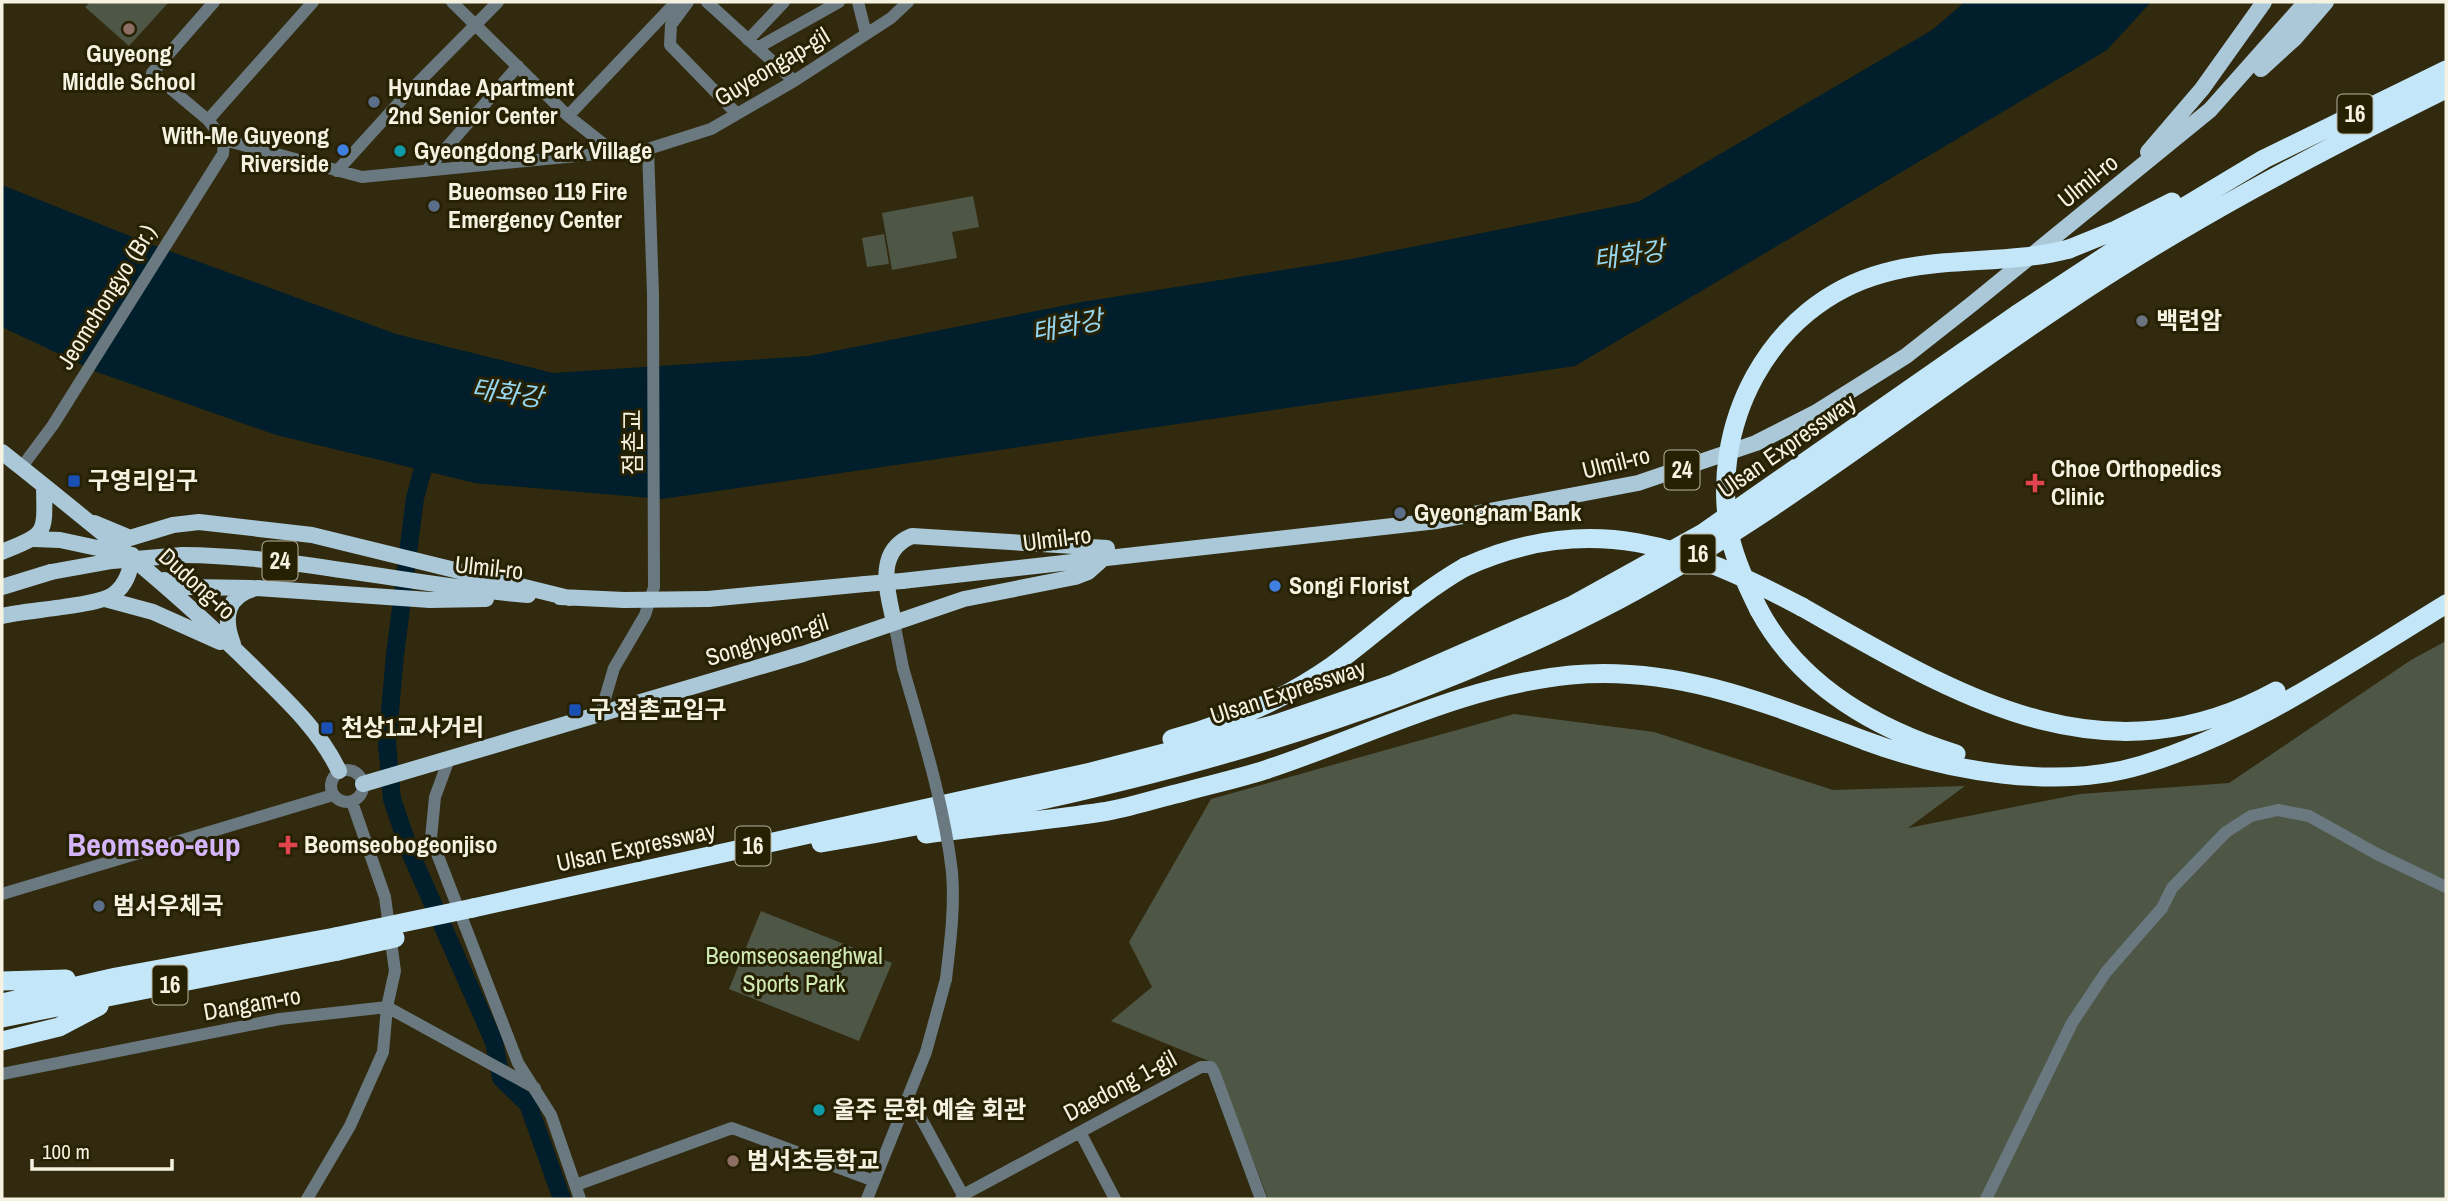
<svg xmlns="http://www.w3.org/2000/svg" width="2448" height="1201" viewBox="0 0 2448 1201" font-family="'Archivo Narrow','Noto Sans KR',sans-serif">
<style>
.green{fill:#4e5645}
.water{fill:#001e2b}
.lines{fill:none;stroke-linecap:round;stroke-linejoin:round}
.river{stroke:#001e2b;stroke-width:18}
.minor{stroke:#6a7980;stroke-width:12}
.major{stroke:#aac8d7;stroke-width:16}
.highway{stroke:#c3e7f9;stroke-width:19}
.minor-bridge{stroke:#6a7980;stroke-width:12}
.major-bridge{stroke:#aac8d7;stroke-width:16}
.highway-bridge{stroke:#c3e7f9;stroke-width:19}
.education-dot{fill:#8d6e63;stroke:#272104;stroke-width:2.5}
.service-dot{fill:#5c6f8a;stroke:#272104;stroke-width:2.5}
.shop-dot{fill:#3f7fe0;stroke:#272104;stroke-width:2.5}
.culture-dot{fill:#0f9aa8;stroke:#272104;stroke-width:2.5}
.worship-dot{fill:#6b7280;stroke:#272104;stroke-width:2.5}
.transit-dot{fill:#1a4fb4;stroke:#272104;stroke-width:2.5}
.health-dot{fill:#e0444e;stroke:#272104;stroke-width:2.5}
.labels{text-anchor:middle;stroke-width:6;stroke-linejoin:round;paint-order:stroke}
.shield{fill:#272104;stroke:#b7b39f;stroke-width:2}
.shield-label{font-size:23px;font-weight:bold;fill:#f5f2e1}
.poi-label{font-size:24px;font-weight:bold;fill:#f5f2e1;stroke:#272104;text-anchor:start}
.street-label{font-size:24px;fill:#f5f2e1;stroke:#272104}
.park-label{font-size:24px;fill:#d1eab5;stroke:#272104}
.water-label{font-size:26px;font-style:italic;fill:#95d6f1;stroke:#272104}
.district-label{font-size:32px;font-weight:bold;fill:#d5b5fa;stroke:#272104}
</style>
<rect width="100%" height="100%" fill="#312a0e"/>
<path class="green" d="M90,2H169L129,46L85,7Z
M973,196L979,227L952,232L957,258L892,270L882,213Z
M884,234L889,264L867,267L862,238Z
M2446,641V1199H1268L1216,1064L1111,1021L1152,987L1129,942L1211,799L1514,714L1654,732L1833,790L1965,786L1908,828L2080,794L2229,783L2411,660Z
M761,911L892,963L859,1041L729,989Z"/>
<path class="water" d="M1965,2H2151L2107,50L1575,366L662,499L475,483L276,435L97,372L2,327V185L145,242L396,334L553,373L809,356L1082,302L1346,260L1638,202L1932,30Z"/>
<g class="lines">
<path class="river" d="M429,447L415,498L395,655L387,744L392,799L410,852L494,1042L501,1078L528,1104L562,1199"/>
<path class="minor" d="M214,2L152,73L208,120L224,140
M452,2L568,116L615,153
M688,2L671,25L670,45L737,114
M707,2L794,81
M858,2L866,34
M748,40L784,2
M757,48L839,2
M568,116L676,2
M208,120L313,2
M224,140L362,177L648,149L711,129L794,81L891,18L908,2
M337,171L406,95L498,2
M426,171L518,66
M21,468L53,425L223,154L224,140
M894,622L903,668
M601,712L614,668L645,615L654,587L653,294L648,149
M449,759L435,797L431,838L518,1063L551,1115L580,1199
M331 786a16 16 0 1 1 32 0a16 16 0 1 1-32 0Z
M2,894L333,795
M2,1074L280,1019L387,1007L535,1088
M909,1096L965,1199
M1080,1132L1115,1199
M576,1185L732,1128L874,1181
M307,1199L350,1126L383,1052L387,1007L395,971L385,897L352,802
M867,1199L926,1052L946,979
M961,1199L963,1195L1201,1067H1211L1214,1072L1261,1199
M1986,1199L2072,1023L2106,972L2162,908L2172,888L2226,832L2251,816L2278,810L2309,816L2377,854L2446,887"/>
<path class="major" d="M2261,69L2295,38L2326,2
M2148,152L2202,89L2264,2
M2,452C88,521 173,588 252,666C285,699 319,729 339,771
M94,523L130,538L173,525L199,522L312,535L569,598
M34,539L60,540L130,555
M2,552C47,533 45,536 44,487
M183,555C299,556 412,586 528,595
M164,580L188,587L252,588
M902,581L1437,521L1638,483L1756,443L1815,413L1906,356L1972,304L2210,110L2306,2
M2,587L51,572
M560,597L624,600
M105,599L153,612L220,642
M708,599L865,584
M2,616C26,610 99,606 114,594C127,584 131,570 132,555
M894,622C887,590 875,551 912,536L1107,548
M233,644C223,618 226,595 257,588L430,600L486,599
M363,784L803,654L964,599L1075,577L1088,572L1106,556"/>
<path class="highway" d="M2069,249L2116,230L2172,202
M1802,607C1954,693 2101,787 2276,691
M1759,610C1800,686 1876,729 1956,754
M1172,739C1230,723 1282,701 1332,666C1377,633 1416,595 1465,567
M926,834C985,826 1043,821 1102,812C1128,808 1154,799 1180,793C1208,785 1237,779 1265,770C1365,737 1465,685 1571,675C1676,665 1769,704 1866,741C1947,771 2056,791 2142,765C2251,732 2349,663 2446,604
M821,843C1095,796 1371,730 1618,600C1778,515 1916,402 2065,303C2187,221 2315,154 2446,89
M473,908L1091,772L1276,724L1393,684L1571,606L1703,533L2016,315L2136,236L2264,159L2446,70
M2,981L66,979
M2,1003L116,977L335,937
M2,1018L338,951
M2,1041L59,1027L99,1006"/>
<path class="minor-bridge" d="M903,668C922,734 944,803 952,872C955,908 950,944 946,979"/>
<path class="major-bridge" d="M51,572L112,561L183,555
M865,584L902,581
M624,600L708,599"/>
<path class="highway-bridge" d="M1465,567C1591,510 1687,546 1802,607
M1759,610C1748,588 1737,565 1731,541C1706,427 1769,304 1884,273C1944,256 2008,265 2069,249
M335,937L473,908
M338,951L395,938"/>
</g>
<g class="education-dot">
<circle cx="129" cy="29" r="7"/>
<circle cx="733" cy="1161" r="7"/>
</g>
<g class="service-dot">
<circle cx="374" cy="102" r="7"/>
<circle cx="434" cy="206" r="7"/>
<circle cx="1400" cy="513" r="7"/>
<circle cx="99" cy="906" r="7"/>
</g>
<g class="shop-dot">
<circle cx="343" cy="150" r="7"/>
<circle cx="1275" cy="586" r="7"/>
</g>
<g class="culture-dot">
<circle cx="400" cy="151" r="7"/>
<circle cx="819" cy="1110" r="7"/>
</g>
<circle class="worship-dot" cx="2142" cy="321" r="7"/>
<g class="transit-dot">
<rect x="67" y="474" width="14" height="14" rx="3.5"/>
<rect x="568" y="703" width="14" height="14" rx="3.5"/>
<rect x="320" y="721" width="14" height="14" rx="3.5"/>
</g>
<g class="health-dot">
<path d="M2031.5 472.5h7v7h7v7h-7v7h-7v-7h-7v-7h7z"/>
<path d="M284.5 834.5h7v7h7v7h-7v7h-7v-7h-7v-7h7z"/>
</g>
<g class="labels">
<g class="shield">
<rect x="2337.5" y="94.5" width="35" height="39" rx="5"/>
<rect x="1664.5" y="450.5" width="35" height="39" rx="5"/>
<rect x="1680.5" y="534.5" width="35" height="39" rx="5"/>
<rect x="262.5" y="541.5" width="35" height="39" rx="5"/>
<rect x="735.5" y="826.5" width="35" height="39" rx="5"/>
<rect x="152.5" y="965.5" width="35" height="39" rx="5"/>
</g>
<g class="shield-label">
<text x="2355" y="122">16</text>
<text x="1682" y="478">24</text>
<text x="1698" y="562">16</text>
<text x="280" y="569">24</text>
<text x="753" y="854">16</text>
<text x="170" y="993">16</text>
</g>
<g class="poi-label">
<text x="129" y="62" text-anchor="middle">Guyeong<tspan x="129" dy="28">Middle School</tspan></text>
<text x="388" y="96">Hyundae Apartment<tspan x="388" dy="28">2nd Senior Center</tspan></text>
<text x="329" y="144" text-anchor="end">With-Me Guyeong<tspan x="329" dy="28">Riverside</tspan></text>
<text x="414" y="159">Gyeongdong Park Village</text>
<text x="448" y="200">Bueomseo 119 Fire<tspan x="448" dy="28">Emergency Center</tspan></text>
<text x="2156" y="329">백련암</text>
<text x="2051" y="477">Choe Orthopedics<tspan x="2051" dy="28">Clinic</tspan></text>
<text x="88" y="489">구영리입구</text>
<text x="1414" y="521">Gyeongnam Bank</text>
<text x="1289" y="594">Songi Florist</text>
<text x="589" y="718">구 점촌교입구</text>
<text x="341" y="736">천상1교사거리</text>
<text x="304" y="853">Beomseobogeonjiso</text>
<text x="113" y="914">범서우체국</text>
<text x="833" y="1118">울주 문화 예술 회관</text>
<text x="747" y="1169">범서초등학교</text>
</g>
<g class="street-label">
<text transform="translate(772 67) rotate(-31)" y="8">Guyeongap-gil</text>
<text transform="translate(2088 181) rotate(-39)" y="8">Ulmil-ro</text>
<text transform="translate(107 297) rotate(-58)" y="8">Jeomchongyo (Br.)</text>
<text transform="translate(633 442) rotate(-90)" y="8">점촌교</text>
<text transform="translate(1787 446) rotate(-35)" y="8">Ulsan Expressway</text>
<text transform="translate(1616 463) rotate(-14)" y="8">Ulmil-ro</text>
<text transform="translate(1057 539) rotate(-7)" y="8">Ulmil-ro</text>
<text transform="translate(489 568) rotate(6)" y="8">Ulmil-ro</text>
<text transform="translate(197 584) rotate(42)" y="8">Dudong-ro</text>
<text transform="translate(767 640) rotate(-17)" y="8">Songhyeon-gil</text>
<text transform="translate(1288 692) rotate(-18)" y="8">Ulsan Expressway</text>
<text transform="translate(636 847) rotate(-12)" y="8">Ulsan Expressway</text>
<text transform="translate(252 1004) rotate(-10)" y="8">Dangam-ro</text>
<text transform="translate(1120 1086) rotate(-28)" y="8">Daedong 1-gil</text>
</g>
<g class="park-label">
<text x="794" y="964">Beomseosaenghwal<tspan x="794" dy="28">Sports Park</tspan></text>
</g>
<g class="water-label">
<text transform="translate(1629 255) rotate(-8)" y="9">태화강</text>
<text transform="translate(1067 326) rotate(-11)" y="9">태화강</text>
<text transform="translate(507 393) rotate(8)" y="9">태화강</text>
</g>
<g class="district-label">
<text x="154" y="856">Beomseo-eup</text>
</g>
</g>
<rect width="2448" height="1201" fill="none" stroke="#f5f2e1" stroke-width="7"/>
<path d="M32 1159v10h140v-10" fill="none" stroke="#f5f2e1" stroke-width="3.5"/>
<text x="42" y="1159" font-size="21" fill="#f5f2e1" stroke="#272104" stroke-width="5" paint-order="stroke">100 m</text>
</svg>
